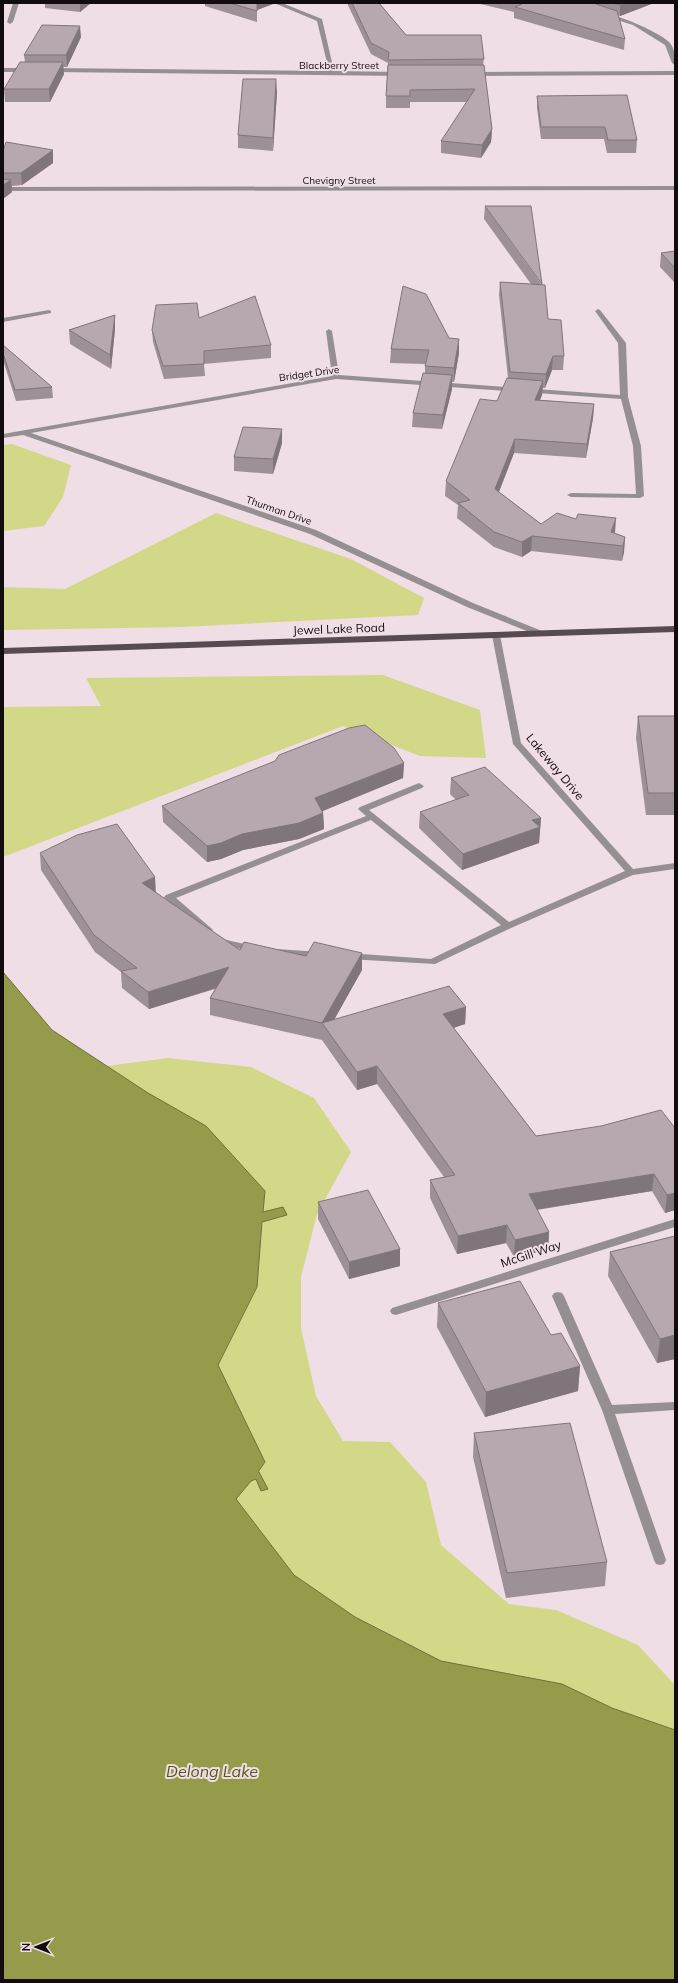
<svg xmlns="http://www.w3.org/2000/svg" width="678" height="1983" viewBox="0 0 678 1983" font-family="Mulish,sans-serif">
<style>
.green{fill:#d2d887}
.water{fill:#969b4b;stroke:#6e7039}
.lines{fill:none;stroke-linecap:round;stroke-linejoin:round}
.minor{fill:#968f92;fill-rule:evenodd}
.major{fill:#574b50;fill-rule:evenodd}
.wall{fill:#9d9096}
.shaded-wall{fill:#80757a}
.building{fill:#b7a7ae;stroke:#80757a}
.labels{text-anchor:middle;stroke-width:4;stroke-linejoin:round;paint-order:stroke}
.far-street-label{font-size:10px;fill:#120c0f;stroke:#efdee5}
.street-label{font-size:12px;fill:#120c0f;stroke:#efdee5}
.near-water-label{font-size:16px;font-style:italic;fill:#56591f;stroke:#efdee5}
</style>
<rect width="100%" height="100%" fill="#efdee5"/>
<path class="green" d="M12,444L71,465L63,497L44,526L3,531V445Z
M216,513L351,559L424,598L418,615L182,627L3,630V587L65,589Z
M383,675L480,710L486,758L420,756L343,726L3,857V707L101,706L86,678Z
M168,1058L251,1067L314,1098L351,1152L317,1214L301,1277V1328L316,1396L343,1441L390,1442L426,1482L441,1545L509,1604L556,1610L638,1645L675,1685V1730L612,1708L562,1684L441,1661L355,1617L294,1575L236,1499L265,1462L218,1365L257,1287L265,1191L148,1093L107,1066Z"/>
<path class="water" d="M3,972L52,1030L148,1093L206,1126L265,1191L263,1212L283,1207L287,1215L262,1222L257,1287L218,1365L265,1462L258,1472H259L268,1489L261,1491L256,1479L251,1481L236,1499L294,1575L355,1617L441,1661L562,1684L612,1708L675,1730V1980H3Z"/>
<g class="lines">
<path class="minor" d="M13,3H19L13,22L10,24L7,22Z
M274,3H282L322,19L334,71L401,72L404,74L401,76L51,72L48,70L51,68L329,71L317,21Z
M604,14C616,13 663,34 670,43C675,49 675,58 675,65L672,63L665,45L633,25L604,16Z
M3,68H29L32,70L29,72H3Z
M675,71V75L473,76L470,74L473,72Z
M675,186V190L3,191V187Z
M598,309L600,310L626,343L628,397L641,446L644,496L640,498L571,497L567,495L571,493L636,494L633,446L621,399L336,379L31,433L316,530L473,603L542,631L543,633L539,636L467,607L310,534L23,435L3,438V434L332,376L326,331L329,329L332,331L339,375L620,395L618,343L595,311Z
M49,310L51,311V313L3,322V318Z
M496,632L500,635L521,743L633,869L675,863V869L633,875L511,928L435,964L348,959L343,956L348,953L431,959L501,925L371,820L176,898L211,928L213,930L211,932H205L166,899L164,897L166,895L366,816L358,809L360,807L419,783L424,786L422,788L369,810L509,922L625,871L513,744L492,635Z
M222,939L258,947L260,949L255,952L219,944L217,942Z
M277,949L320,952L325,955L320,958L274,954L272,952L274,950Z
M675,1219V1227L396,1315L392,1314L390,1311L392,1308Z
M558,1292L562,1293L564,1296L612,1405L675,1402V1410L615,1414L666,1560L664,1564L660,1565L656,1564L654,1560L602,1410L552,1296L554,1293Z"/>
<path class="major" d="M675,626V632L3,654V648Z"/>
</g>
<path class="wall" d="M45,3H91L80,12L45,8Z
M205,3H273V4L257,10V22L205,6Z
M347,3H379L406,35L484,59L483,65L492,129L491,142L481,158L441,153V141L467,102H410V108H386V96L388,63L371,54Z
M476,3H654L620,16L618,15L625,39L624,50L514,18V12Z
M81,37L67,67H63L64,74L50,102H5L4,89L25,62L24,55Z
M277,92L273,151L238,148V135Z
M537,96L637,140L636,153H607L604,139H541L537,108Z
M53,150V163L22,185L12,186V192L3,199V151Z
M485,206L542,285L548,319L564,356L563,370H552L545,388H543L542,395L540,400L594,404L593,418L586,458L514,453L499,492L541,524L615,533L625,537L624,552L622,561L531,551L522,557L494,547L457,518L458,505L445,496L446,481L497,401L508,378L499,295L500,282L531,284L484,219Z
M675,251V283L660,267L661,253Z
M115,315V329L111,369L70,344L69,330Z
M199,318L271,345V358L204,364L205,376L164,379L153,342L152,330Z
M449,338L459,353L454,382H452V389L442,429L412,427L413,413L425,373V364L390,363L391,349Z
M3,345L52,387L53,398L16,401L3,360Z
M282,443L273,474L234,471V457Z
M638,716H675V815H646L636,738Z
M404,763L403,778L323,811V813L324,829L299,839L243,850L221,859L207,862L163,822L162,806Z
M451,778L541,818L539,843L462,870L419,828L420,812L456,800L450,794Z
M40,853L156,893L240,950L306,956L362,953V970L334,1019L466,1007L465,1024L454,1028L536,1136L675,1128V1210L665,1213L652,1191L537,1210L549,1232L548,1250L514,1257L506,1243L457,1254L430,1198V1180L444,1177L377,1084L357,1090L322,1040L210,1015V998L215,989L149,1009L122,988L121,972L95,952L41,870Z
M318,1202L400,1249V1266L349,1279L318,1219Z
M675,1236V1359L657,1363L608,1276L610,1252Z
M438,1303L551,1335L580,1366L578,1391L485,1417L437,1327Z
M474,1433L607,1562L605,1586L506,1598L473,1457Z"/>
<path class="shaded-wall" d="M80,3H91L80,12Z
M257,3H273V4L257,10V22Z
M627,3H654L620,16V5Z
M80,26L81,37L67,67L66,55Z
M63,62L64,74L50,102L49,89Z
M276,79L277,92L273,151V138Z
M492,129L491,142L481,158L482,145Z
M53,150V163L22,185L21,173Z
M11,180L12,192L3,199V185Z
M115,315V329L111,369L110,355Z
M459,339V353L454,382V368Z
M553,356L552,370L545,388L546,374Z
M452,375V389L442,429L443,415Z
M543,381L542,395L534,414L535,400Z
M594,404L593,418L586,458L587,444Z
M282,429V443L273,474V459Z
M515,439L514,453L494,504L495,489Z
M616,518L615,533L611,532Z
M532,536L531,551L522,557V542Z
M625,537L624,552L622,561L623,546Z
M404,763L403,778L315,814V798Z
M323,813L324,829L299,839L243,850L221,859L207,862V846L242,834Z
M541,818L539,843L462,870L463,854L532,820Z
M155,877L156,894L142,883Z
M362,953V970L328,1031L322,1023Z
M229,967V984L149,1009L148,992Z
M466,1007L465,1024L442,1031L443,1014Z
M377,1066V1084L357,1090V1072Z
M654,1174L652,1191L527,1211L529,1194Z
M675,1193V1210L665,1213L667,1195Z
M507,1225L506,1243L457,1254L458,1236Z
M549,1232L548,1250L514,1257L515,1240Z
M400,1249V1266L349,1279V1262Z
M675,1335V1359L657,1363L660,1339Z
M580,1366L578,1391L485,1417L486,1392Z"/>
<path class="building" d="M230,3H257V11Z
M352,3H379L406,35H481L484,59L388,60L389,52L371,43Z
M519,3H593L617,11L625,39L515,7L522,4Z
M613,3H627L620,5Z
M42,25L80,26L66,55H24Z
M20,62H63L49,89H4Z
M388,65H484L492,129L482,145L441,141L475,89L410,90V96H386Z
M243,79H276L273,138L238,135Z
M627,95L637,140H608L605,127H541L537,96Z
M6,142L53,150L21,173H3V151Z
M3,179L11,180L3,185Z
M485,206H531L542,284Z
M675,251V268L661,253Z
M500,282L545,285L548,319L561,320L564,356H553L546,374L510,372Z
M403,286L426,294L449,338L459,339L454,368L425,366L429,350L391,349Z
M255,296L271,345L204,351V364L163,366L152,330L156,305L197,303L199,318Z
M115,315L110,355L69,330Z
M3,345L52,387L15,390L3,353Z
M423,373L452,375L443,415L413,413Z
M507,378L543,381L535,400L594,404L587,444L515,439L495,489L541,524L557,513L576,519L578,514L616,518L611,532L625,537L623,546L532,536L522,542L494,532L458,503L470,500L446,481L480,399L497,401Z
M243,427L282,429L273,459L234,457Z
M638,716H675V793H648Z
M365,725L394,748L404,763L315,798L323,813L299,823L242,834L221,843L207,846L162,806L275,761L279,755L349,728Z
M485,767L541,818L532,820L540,827L463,854L420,812L469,795L451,778Z
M117,824L155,877L142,883L240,950L244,942L306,956L314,942L362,953L322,1023L449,986L466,1007L443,1014L536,1136L601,1126L661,1110L675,1128V1193L667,1195L654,1174L529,1194L549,1232L515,1240L507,1225L458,1236L430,1180L455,1175L377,1066L357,1072L322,1023L210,998L229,967L148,992L121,971L137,968L94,935L40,853L77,835Z
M368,1190L400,1249L349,1262L318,1202Z
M675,1236V1335L660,1339L610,1252Z
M520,1281L551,1335L561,1333L580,1366L486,1392L438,1303Z
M570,1423L607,1562L507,1573L474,1433Z"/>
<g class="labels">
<g class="far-street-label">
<text x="339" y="69">Blackberry Street</text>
<text x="339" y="184">Chevigny Street</text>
<text transform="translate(309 373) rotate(-8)" y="4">Bridget Drive</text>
<text transform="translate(279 510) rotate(19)" y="4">Thurman Drive</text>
</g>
<g class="street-label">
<text transform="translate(339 629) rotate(-2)" y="4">Jewel Lake Road</text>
<text transform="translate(555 767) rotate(50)" y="4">Lakeway Drive</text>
<text transform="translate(531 1254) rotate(-18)" y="4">McGill Way</text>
</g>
<g class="near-water-label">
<text x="212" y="1777">Delong Lake</text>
</g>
</g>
<rect width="678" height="1983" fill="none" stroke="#120c0f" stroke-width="8"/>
<g transform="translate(36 1947) rotate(270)" stroke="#efdee5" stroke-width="3" paint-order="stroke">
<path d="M0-3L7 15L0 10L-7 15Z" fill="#120c0f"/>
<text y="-6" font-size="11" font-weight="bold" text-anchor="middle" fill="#120c0f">N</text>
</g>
</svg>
